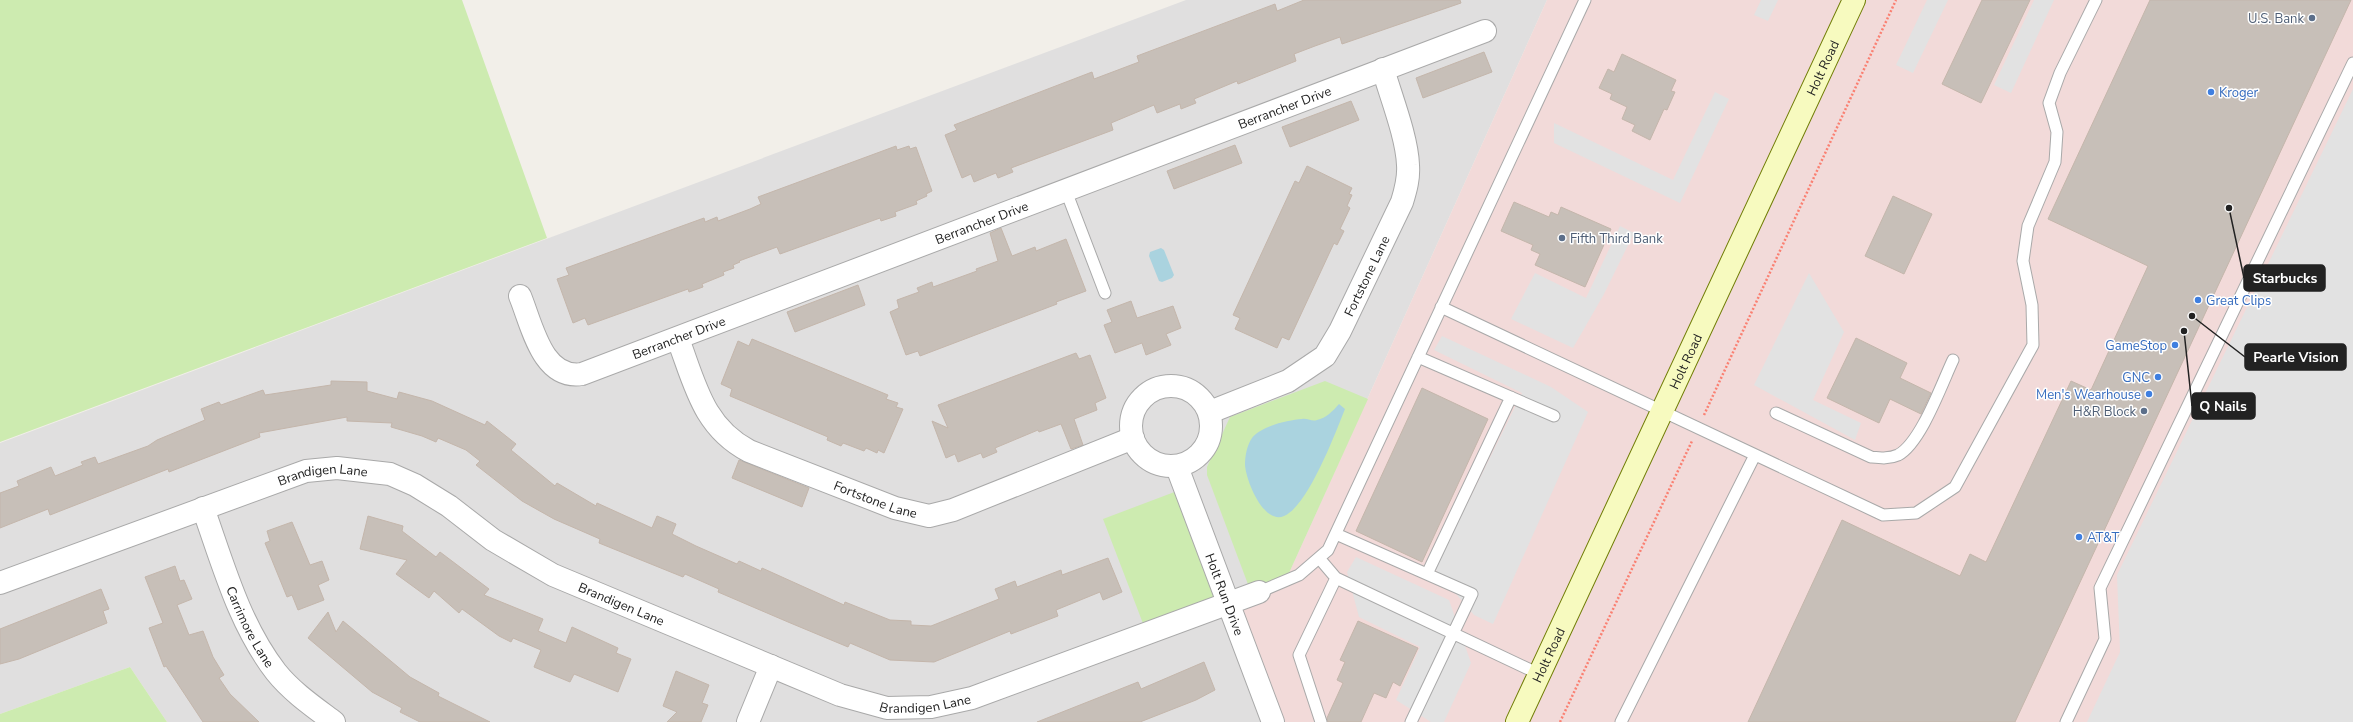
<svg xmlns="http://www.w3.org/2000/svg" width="2353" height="722" viewBox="0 0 2353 722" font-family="'Nunito Sans',sans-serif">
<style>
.residential{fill:#e0dfdf}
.commercial{fill:#f2dad9}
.grass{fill:#cdebb0}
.parking{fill:#e2e2e2}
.water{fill:#aad3df}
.building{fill:#c7bfb8;stroke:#c4b6ab}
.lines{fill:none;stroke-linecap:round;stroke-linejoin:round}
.lane-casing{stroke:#a9a9a9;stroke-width:13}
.street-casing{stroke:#a9a9a9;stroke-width:24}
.secondary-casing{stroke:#707d05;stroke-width:24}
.path{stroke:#fa8072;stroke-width:2.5;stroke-dasharray:2 2;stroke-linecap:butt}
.lane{stroke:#fff;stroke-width:11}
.street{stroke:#fff;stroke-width:22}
.secondary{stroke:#f7fabf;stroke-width:22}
.service-dot{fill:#5c6f8a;stroke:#fff;stroke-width:1.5}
.shop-dot{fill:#3f7fe0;stroke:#fff;stroke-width:1.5}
.labels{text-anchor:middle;stroke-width:3;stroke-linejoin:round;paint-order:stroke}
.service-label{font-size:13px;fill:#4e5e75;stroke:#fff;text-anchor:end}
.street-label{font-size:13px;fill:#222;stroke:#fff}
.shop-label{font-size:13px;fill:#366cbe;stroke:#fff;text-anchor:start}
.leader{fill:none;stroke:#222;stroke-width:1.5}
.callout-dot{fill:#222;stroke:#fff;stroke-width:1.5}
.callout{fill:#222;stroke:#222;stroke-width:1.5}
.callout-label{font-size:14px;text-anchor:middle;font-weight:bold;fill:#fff}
</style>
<rect width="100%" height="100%" fill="#f2efe9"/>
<path class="residential" d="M1186,0H1547L1289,573L1273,722H167L130,667L0,714V443Z"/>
<path class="commercial" d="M1547,0H2353V722H1273L1229,603L1289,573Z"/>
<path class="grass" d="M0,0H462L547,238L0,442Z
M1325,381L1368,399L1289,573L1252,595L1207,475V467L1230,417Z
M1185,488L1229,603L1147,634L1103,519Z
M130,667L167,722H0V714Z"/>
<path class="parking" d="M1761,0H1778L1768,21L1754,15Z
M1927,0H1948L1913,73L1896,65Z
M2034,0H2054L2011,93L1994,85Z
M2353,89V722H2087L2120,652L2117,575Z
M1715,92L1729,99L1680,203L1554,143V123L1673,180Z
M1620,226L1634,233L1604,294L1573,348L1511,319L1535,273L1586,298Z
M1809,273L1844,332L1813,400L1861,423L1855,440L1754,385Z
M1442,336L1551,387L1588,412L1493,624L1474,615L1435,569L1522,393L1434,350Z
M1356,557L1449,600L1471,663L1444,722H1431L1396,700L1420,647L1359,617L1347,572Z"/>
<path class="water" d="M1161,248L1164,250L1174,275L1172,278L1162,282L1159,281L1149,256L1150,252Z
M1339,404L1345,409C1335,434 1308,506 1284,516C1264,525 1246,481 1245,465C1245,456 1247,445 1252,438C1261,426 1288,420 1302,419C1307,418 1312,422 1317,420C1326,418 1333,411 1339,404Z"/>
<path class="building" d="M1304,0H1460L1461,3L1342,44L1340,37L1315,46L1294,54L1296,61L1238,84L1237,81L1194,99L1196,103L1181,109L1180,104L1157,113L1154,105L1111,123L1113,130L1011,168L1013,172L998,178L996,173L974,182L971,174L962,178L945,135L957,130L954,125L1092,72L1094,79L1139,62L1137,56L1275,4L1277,11Z
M1982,0H2030L1981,103L1942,84Z
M2150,0H2351L2015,722H1748L1842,520L1960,576L1970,554L1986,562L2071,381L2091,390L2148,266L2048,219Z
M1484,52L1492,72L1423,98L1416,78Z
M1622,54L1676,80L1671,91L1675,92L1667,110L1664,109L1650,140L1632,131L1635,125L1622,119L1627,107L1610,99L1612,94L1599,88L1608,69L1614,72Z
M1351,101L1359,120L1290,147L1282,127Z
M1235,145L1242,163L1174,189L1167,171Z
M896,146L897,150L909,146L910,149L916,147L932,191L926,194L927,196L916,201L917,204L895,212L896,216L881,221L880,218L780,254L777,247L739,261L740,262L733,265L734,268L723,272L724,275L702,284L703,287L689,292L688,289L588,325L585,318L573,323L557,279L569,275L566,268L704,218L705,222L717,217L718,221L750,209L761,204L758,197Z
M1307,166L1352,188L1349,194L1352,195L1347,206L1350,208L1340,229L1344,231L1337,245L1334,243L1289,340L1282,337L1277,348L1235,329L1240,318L1233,315L1295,181L1299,183Z
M1893,196L1932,214L1904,274L1865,256Z
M1514,202L1549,217L1551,212L1558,215L1561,207L1611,229L1585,287L1535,265L1540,254L1531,250L1533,245L1501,231Z
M1001,228L1012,256L1035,247L1036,251L1066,239L1086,291L1056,302L1057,304L920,356L918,351L906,355L890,312L899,308L897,300L919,292L917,288L932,282L933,287L977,271L976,269L998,261L990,233Z
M858,285L865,305L795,332L787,312Z
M1131,301L1137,318L1173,306L1181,328L1166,334L1171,345L1146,355L1142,343L1115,353L1104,325L1112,322L1107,310Z
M1856,338L1907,363L1900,378L1931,393L1921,414L1890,399L1879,423L1827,398Z
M752,339L888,395L886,399L898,403L896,407L903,409L884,453L878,450L877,453L866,448L864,451L843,443L841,446L827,440L828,437L730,396L732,389L721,384L738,341L749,346Z
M1076,353L1079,359L1090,355L1106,398L1095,403L1097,410L1074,419L1083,445L1071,449L1061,424L1039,432L1038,430L995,448L997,452L983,458L981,453L958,462L955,454L946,458L932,421L948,428L938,405Z
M331,381L367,382V391L397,399L399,392L432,401L485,425L487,421L516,444L511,450L555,486L557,483L596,506L597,503L652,528L657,516L676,524L672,534L696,546L737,564L739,561L761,571L762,568L844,605L845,602L890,620L911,621V625L931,626L999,599L995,589L1015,581L1017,587L1061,570L1062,575L1108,558L1122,592L1103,600L1100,592L1056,610L1058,616L1011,634L1010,631L934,662L890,660L850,643L848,647L788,622L718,592L719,589L685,574L683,577L599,543L600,539L554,519L522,501L476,465L480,461L466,450L438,438L436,442L422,436L391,427L392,423L347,421V417L259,433L260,437L244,443L169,472L168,469L50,515L48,509L0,528V493L19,486L17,481L51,467L55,476L83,465L81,462L95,457L98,464L148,446L157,440L205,420L201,409L219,402L221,405L263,390L265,395L331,385Z
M1422,388L1488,419L1422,562L1356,531Z
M739,460L809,488L802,507L732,478Z
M368,516L403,526L402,531L436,557L440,552L489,589L484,595L543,619L538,631L566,643L572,627L618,648L616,653L631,659L618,692L574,674L570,682L534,667L541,650L513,638L511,642L499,636L462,609L459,613L434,591L429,598L396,574L407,560L360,549Z
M292,522L310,565L322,561L329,580L318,585L324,600L298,610L292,595L287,597L265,543L270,541L267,531Z
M175,566L180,581L184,580L192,599L177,605L189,635L203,631L213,657L224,675L219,678L230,694L259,722H203L166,666L164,667L149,628L163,623L145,577Z
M101,589L109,609L103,611L107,623L19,659L0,664V629Z
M328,612L336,632L343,621L410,677L439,693L438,696L490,722H420L400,712L402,708L372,692L308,638Z
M1358,621L1418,648L1400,686L1393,682L1386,698L1374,693L1361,722H1328L1327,718L1343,683L1337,680L1345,662L1340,660Z
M1204,662L1215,690L1196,700L1140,722H1037L1138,682L1141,689Z
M676,671L709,685L702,703L708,705L701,722H667L677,712L663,706Z"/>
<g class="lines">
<g class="lane-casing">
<path id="lane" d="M1066,191L1105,293
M1441,307L1883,515L1916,513L1955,487L2033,345L2032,305L2023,261L2028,226L2055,162L2057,132L2049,103L2060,73L2096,0
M1418,357L1554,416
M1776,413L1871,457C1881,458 1889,459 1898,455C1921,443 1942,383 1953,360
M1336,534L1472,594L1411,722
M1319,558L1336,578L1299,655L1321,722
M1427,574L1511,397
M1336,578L1539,674
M1259,592L1299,575L1328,550L1585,0
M1621,722L1755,455
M2066,722L2105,639L2100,588L2353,63"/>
</g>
<g class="street-casing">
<g id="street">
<path id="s1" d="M520,296C532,325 542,380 582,374L1485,31"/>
<path id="s2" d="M678,339C695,384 703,427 749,451L895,508L929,516L953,510L1133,438"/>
<circle cx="1171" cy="426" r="40"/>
<path id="s3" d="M1210,412L1288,381L1325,356L1340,331L1402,202C1406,189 1409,178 1408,165C1407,137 1391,97 1383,69"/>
<path id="s4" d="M1177,467L1273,722"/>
<path id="s5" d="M203,508C223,564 239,624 276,672C292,692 314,707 334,722"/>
<path id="s6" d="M0,583L306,471L337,468L390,474L415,485L449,506L493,540L553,575L840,695L887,708L931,707L972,698L1259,592"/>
<path d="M748,722L771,666"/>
</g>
</g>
<g class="secondary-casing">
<g id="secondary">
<path id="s7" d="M1517,722L1854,0"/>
</g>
</g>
<path class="path" d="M1704,415L1896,0
M1560,722L1692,441"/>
<use href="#lane" class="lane"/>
<use href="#street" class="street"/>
<use href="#secondary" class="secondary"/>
</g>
<g class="service-dot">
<circle cx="2312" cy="18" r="4"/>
<circle cx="1562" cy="238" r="4"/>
<circle cx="2144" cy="411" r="4"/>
</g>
<g class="shop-dot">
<circle cx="2211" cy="92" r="4"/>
<circle cx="2198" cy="300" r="4"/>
<circle cx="2175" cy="345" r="4"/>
<circle cx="2158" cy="377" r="4"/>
<circle cx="2149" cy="394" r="4"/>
<circle cx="2079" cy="537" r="4"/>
</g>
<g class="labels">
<g class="service-label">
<text x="2304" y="23">U.S. Bank</text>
<text x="1570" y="243" text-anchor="start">Fifth Third Bank</text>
<text x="2136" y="416">H&amp;R Block</text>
</g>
<g class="street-label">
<text dy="5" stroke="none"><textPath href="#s7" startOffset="722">Holt Road</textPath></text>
<text dy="5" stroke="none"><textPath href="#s1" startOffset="860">Berrancher Drive</textPath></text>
<text dy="5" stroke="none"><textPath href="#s1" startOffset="536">Berrancher Drive</textPath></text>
<text dy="5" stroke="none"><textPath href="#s3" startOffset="219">Fortstone Lane</textPath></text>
<text dy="5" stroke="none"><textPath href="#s1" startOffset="212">Berrancher Drive</textPath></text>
<text dy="5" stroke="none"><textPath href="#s7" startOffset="398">Holt Road</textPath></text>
<text dy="5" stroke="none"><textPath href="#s6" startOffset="342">Brandigen Lane</textPath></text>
<text dy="5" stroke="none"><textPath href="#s2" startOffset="272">Fortstone Lane</textPath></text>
<text dy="5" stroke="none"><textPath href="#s4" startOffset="136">Holt Run Drive</textPath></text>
<text dy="5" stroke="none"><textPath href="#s6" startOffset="677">Brandigen Lane</textPath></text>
<text dy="5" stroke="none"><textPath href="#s5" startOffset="128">Carrimore Lane</textPath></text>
<text dy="5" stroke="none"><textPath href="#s7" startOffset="74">Holt Road</textPath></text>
<text dy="5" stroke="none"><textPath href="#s6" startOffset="1001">Brandigen Lane</textPath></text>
</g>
<g class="shop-label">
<text x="2219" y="97">Kroger</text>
<text x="2206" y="305">Great Clips</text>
<text x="2167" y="350" text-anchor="end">GameStop</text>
<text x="2150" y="382" text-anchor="end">GNC</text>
<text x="2141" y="399" text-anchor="end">Men's Wearhouse</text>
<text x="2087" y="542">AT&amp;T</text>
</g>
</g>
<path class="leader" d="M2229 208L2244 278M2192 316L2245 357M2184 331L2192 406"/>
<g class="callout-dot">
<circle cx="2229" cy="208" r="4"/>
<circle cx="2192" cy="316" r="4"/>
<circle cx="2184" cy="331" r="4"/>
</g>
<g class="callout">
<rect x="2244" y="265" width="81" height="26" rx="4"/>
<rect x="2245" y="344" width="101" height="26" rx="4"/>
<rect x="2192" y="393" width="63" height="26" rx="4"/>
</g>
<g class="callout-label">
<text x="2285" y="283">Starbucks</text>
<text x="2296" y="362">Pearle Vision</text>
<text x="2223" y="411">Q Nails</text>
</g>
</svg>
